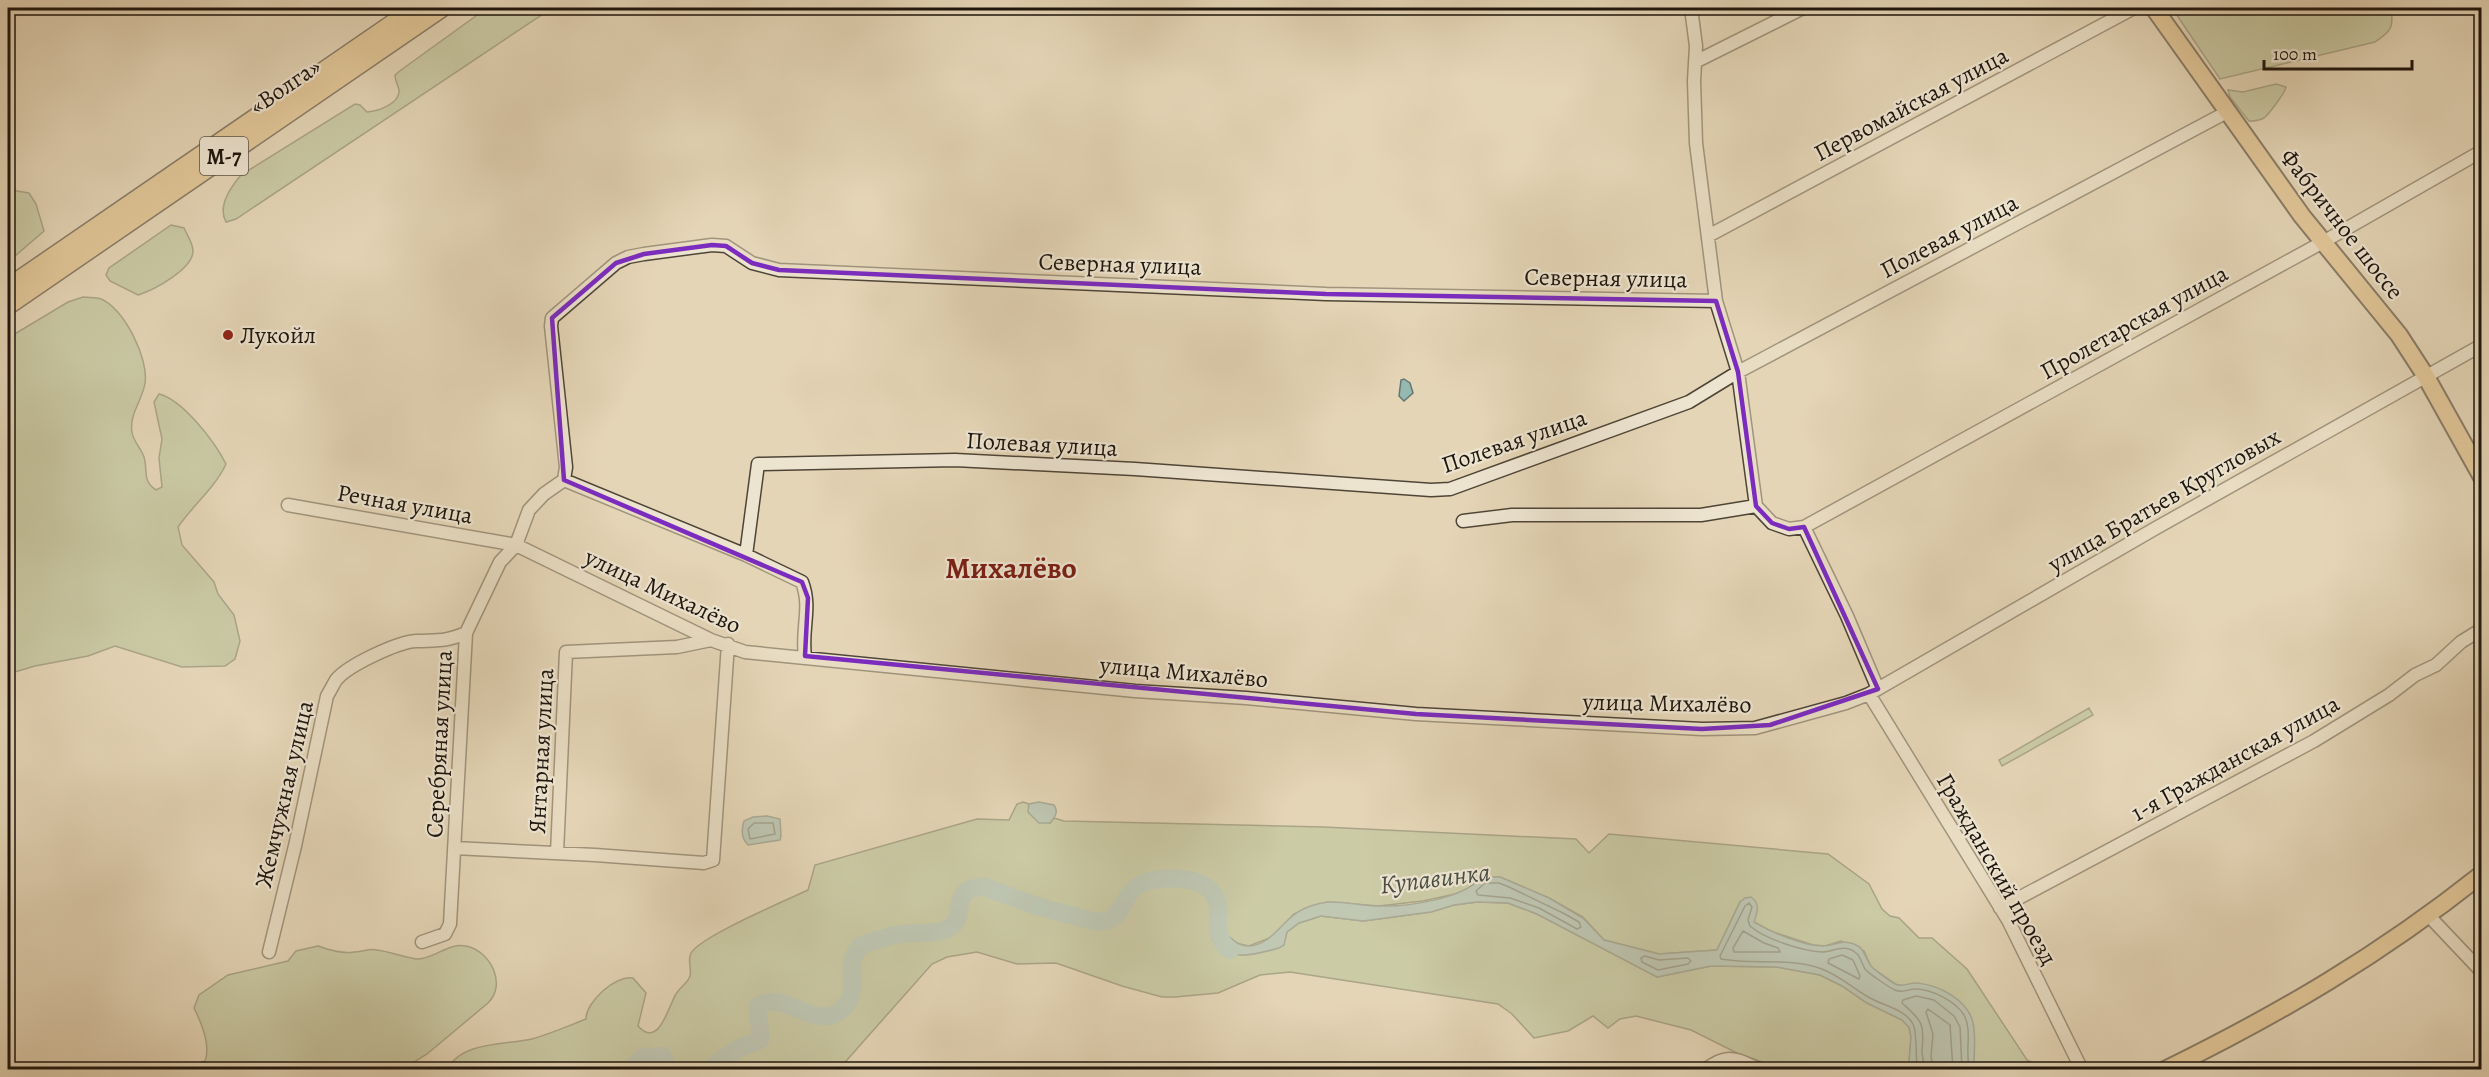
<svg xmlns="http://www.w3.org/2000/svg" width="2489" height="1077" viewBox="0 0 2489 1077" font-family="Alegreya,serif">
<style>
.green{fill:#aebe93;stroke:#666a50;stroke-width:1.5}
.water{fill:#95b8b1;stroke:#65776f;stroke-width:1.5}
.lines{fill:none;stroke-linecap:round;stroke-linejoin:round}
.shore{stroke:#59665f;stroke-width:1.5}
.river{stroke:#95b8b1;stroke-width:18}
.minor-casing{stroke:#4f4537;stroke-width:15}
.major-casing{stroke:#1d150d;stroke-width:20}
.highway-casing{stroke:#1d150d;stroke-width:21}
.minor{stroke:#ede4d0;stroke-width:12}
.major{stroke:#e2ba7b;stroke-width:16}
.highway{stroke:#e2ba7b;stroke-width:18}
.marked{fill:none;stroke:#7b2cbf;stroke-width:4.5;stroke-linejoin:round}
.poi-dot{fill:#8f2418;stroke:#ede4d0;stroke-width:2}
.labels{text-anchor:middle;stroke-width:4.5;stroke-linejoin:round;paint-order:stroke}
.shield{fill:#ede4d0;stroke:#5b5348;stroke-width:1.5}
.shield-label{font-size:22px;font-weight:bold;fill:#1d150d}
.street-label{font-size:24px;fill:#1d150d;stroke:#ede4d0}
.poi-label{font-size:24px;fill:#1d150d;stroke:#ede4d0;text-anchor:start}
.water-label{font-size:26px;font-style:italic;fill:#474e46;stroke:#ede4d0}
.district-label{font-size:30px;font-weight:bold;fill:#7a1f14;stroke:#ede4d0}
</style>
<rect width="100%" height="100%" fill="#e4d5b6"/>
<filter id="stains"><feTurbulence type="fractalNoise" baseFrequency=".00333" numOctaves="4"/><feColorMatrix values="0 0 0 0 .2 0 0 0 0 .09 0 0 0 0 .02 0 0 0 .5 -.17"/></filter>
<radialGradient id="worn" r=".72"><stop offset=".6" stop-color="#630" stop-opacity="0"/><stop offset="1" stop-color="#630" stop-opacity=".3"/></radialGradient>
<path class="green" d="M487,8H552L236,219L226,222C217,206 231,187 241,175L355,104L360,105L367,112C378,111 400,104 399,90C398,85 395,81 395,75L401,70Z
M2172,8H2391C2394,28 2391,31 2375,42L2220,79Z
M2276,84L2286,87C2285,93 2269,114 2264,118C2259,121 2254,121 2249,121L2230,97L2228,90L2243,92Z
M11,190L29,193L36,204L44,231L8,262V193Z
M171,225L184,228C187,235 193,243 193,251C193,269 154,290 138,295L110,281L106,275L109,268Z
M83,297C88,298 96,297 101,299C124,308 149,359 145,383C143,399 129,414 132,432C133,441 141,448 144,457C148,470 142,481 156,490L162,487L159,458L162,439L154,402L159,394C183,400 215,442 226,464C215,488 193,505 178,527L182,545L214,582L218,594L234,615L240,641L235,659L225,666L182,667L115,646L88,656L35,666L8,674V338L68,302Z
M2089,708L2093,715L2002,766L1999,760Z
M1023,802L1029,804V813L1050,823L1054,818L1064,821L1323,827L1576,839L1589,853L1609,834L1828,854L1869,884L1882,909L1890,916L1899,918L1919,938H1932L1967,969L2027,1060L2047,1069H1977L1905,986L1897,985L1871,967L1864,951L1841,941L1825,946L1813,945L1770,931L1754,922L1740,902L1717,950L1659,954L1604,940L1583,917L1549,898L1500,877H1482L1464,892L1423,901L1379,906L1328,902L1294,914L1272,937L1249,946L1235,943L1222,932L1224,952L1284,940L1287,932L1299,923L1321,916L1363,921L1431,912L1454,905L1477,902L1508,903L1537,914L1657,977L1711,966L1777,967L1820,975L1842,986L1867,1003L1902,1020L1909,1027L1911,1037L1909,1062L1912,1069H1781L1737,1053L1691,1030L1636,1016L1620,1019L1608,1028L1593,1016L1568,1031L1534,1038L1512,1014L1498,1004L1290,972L1260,975L1218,993L1175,997H1162L1122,986L1056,963L1017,964L977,952L947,957L932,964L839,1069L447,1070C461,1041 506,1045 532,1039C550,1034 568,1026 586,1019C586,1002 615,975 633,978L646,993L638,1026C659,1049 668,1007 676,994C680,987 688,983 690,976C692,969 687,960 691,953C701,936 785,901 808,890L815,865L977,819L1009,820L1017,804Z
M318,946C329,950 343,954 354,952C362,952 369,948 377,950C388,951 409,959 418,959C435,958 448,943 466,946C491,951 507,985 488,1003L427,1054L403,1069H179L205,1061C211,1046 201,1022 194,1008L199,995L228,975L288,961L296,951Z"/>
<path class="water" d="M1404,379L1410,383L1413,393L1404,401L1399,396L1401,380Z
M1039,802L1054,805C1059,812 1055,817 1050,823H1039L1028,812L1029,804Z
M767,816L780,819L781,836L780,840L748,845C741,838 741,830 744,821L753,817Z
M1482,877H1500L1549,898L1583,918L1604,940L1659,954L1717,950L1740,902L1745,898L1751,897C1761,904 1757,912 1754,922C1771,932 1803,946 1823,946C1834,946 1842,939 1854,944C1866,948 1865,961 1873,968C1879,973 1888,980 1895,984C1904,988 1909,982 1917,983C1939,985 1968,1000 1973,1023C1976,1036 1974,1051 1974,1064L1977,1069H1912L1909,1062L1911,1037L1909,1027L1902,1020L1867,1003L1842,986L1820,975L1777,967L1711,966L1657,977L1537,914L1508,903L1477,902L1454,905L1431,912L1363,921L1321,916L1299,923L1287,932L1284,945L1279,948C1257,954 1225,964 1212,939L1218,930C1230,934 1235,947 1250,946C1270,944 1279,926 1294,915C1302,908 1317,903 1328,902C1345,901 1362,906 1379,906C1407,907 1463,899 1482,877Z"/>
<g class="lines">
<path class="shore" d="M754,823H773L775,834L750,839L748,829Z
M1485,883H1499L1509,887L1563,913L1579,922L1581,927L1577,929L1539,908L1510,898L1478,895L1476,891Z
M1743,931L1764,943L1778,948L1780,952H1734L1733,948Z
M1842,955L1853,960L1860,976L1859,979L1828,963L1829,959Z
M1645,956L1659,960L1688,958L1691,961L1688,964L1658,970L1642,962L1641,958Z
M1917,1070C1916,1059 1917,1031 1913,1024C1905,1009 1884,1006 1870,998C1854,989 1840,976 1822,969C1790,957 1754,965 1721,959L1720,956L1745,906L1749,903L1752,907L1748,920L1750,926C1765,939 1802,951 1822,952C1832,952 1839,946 1849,949C1860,952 1860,960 1865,969C1868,973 1890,988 1895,990C1904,994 1909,988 1917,989C1933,990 1955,1001 1964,1015C1973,1031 1964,1053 1970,1070
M1925,1070C1924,1063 1922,1057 1922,1050C1925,1023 1921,1020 1902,1003L1903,1000L1916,996L1934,1000L1954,1016L1960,1027L1962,1070
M1934,1070L1931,1057L1933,1034L1926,1012L1928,1009L1950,1025L1953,1070"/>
<path class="river" d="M630,1070L643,1057L663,1056L669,1070
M710,1070C715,1063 738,1048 747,1045C752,1043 755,1043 760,1040C762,1027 756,1018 758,1006C786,989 814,1032 841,1010C860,994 848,977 853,958C854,954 858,950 860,946C871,942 883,938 895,935C912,931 941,937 954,924C965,912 950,886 985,887L1036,906L1097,922C1125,921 1119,899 1136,887C1153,875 1196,875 1211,891C1227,910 1208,934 1230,950"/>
<g class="minor-casing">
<path id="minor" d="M1691,8L1696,46L1694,81L1696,143L1716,301L1738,372L1756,506L1772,523L1789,529L1804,527L1847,616L1878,689
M1695,62L1803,8
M1708,236L2134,8
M564,480L746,555L802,582C812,608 801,629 805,656
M288,505L516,545L711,640L745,652L1135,691L1246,698L1416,714L1702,729L1755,728L1846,703L1869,694L2156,528L2482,345
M1463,521L1512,515H1701L1756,506
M1804,527L2323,242L2482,151
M746,555L758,464L955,460L1135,469L1431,490L1450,489L1689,402L1738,372L2227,112
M1869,694L2008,920L2082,1070
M454,848L595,855L704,863L713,860L728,644
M557,853L566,652L677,647L711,640
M2000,908L2314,741L2389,695L2415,675L2436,665L2461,642L2482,629
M2429,916L2482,972
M422,942L445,934L450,924L466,633L500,562L516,545L529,510L544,494L564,480L566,467L551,326L552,318L616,263L628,257L644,254L712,245L726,246L752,263L779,270L1326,294L1716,301
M269,952L295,846L327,696C330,691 333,685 336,680C348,665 398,642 416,641C438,640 445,642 466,633
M1705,1070C1729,1051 1736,1060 1762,1070"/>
</g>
<g class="major-casing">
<path id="major" d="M2154,8L2302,216L2399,335L2425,375L2482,477
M2165,1070C2281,1013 2380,955 2482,874"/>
</g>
<g class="highway-casing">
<path id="highway" d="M8,288L416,8
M8,305L441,8"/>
</g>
<use href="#minor" class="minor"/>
<use href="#major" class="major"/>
<use href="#highway" class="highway"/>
</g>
<path d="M0 0H2489V1077H0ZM712,245L726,246L752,263L779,270L1326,294L1716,301L1738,372L1756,506L1772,523L1789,529L1804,527L1878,689L1770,725L1702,729L1416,714L805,656L808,598L802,582L564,480L552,318L616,263L644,254Z" fill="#e4d5b6" fill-opacity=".55" fill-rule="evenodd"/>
<path class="marked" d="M712,245L726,246L752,263L779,270L1326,294L1716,301L1738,372L1756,506L1772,523L1789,529L1804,527L1878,689L1770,725L1702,729L1416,714L805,656L808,598L802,582L564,480L552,318L616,263L644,254Z"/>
<circle class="poi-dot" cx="228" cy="335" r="6"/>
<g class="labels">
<rect class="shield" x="200" y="137" width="48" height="38" rx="4.5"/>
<g class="shield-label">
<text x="224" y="164">М-7</text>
</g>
<g class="street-label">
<text transform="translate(285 86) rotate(-34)" y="8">«Волга»</text>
<text transform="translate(1911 104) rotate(-28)" y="8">Первомайская улица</text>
<text transform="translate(2342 224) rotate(52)" y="8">Фабричное шоссе</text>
<text transform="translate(1949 236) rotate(-28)" y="8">Полевая улица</text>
<text transform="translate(1120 264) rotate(2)" y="8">Северная улица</text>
<text transform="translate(1606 278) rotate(1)" y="8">Северная улица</text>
<text transform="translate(2134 322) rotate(-29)" y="8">Пролетарская улица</text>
<text transform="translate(1514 441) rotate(-19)" y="8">Полевая улица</text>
<text transform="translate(1042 444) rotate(3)" y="8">Полевая улица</text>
<text transform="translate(2164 500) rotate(-30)" y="8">улица Братьев Кругловых</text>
<text transform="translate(405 504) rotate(10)" y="8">Речная улица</text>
<text transform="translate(663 591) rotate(25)" y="8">улица Михалёво</text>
<text transform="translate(1184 672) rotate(5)" y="8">улица Михалёво</text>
<text transform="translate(1667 703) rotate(1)" y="8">улица Михалёво</text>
<text transform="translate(439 744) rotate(-87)" y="8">Серебряная улица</text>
<text transform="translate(541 751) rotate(-87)" y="8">Янтарная улица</text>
<text transform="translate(2235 758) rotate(-29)" y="8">1-я Гражданская улица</text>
<text transform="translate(284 794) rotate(-77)" y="8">Жемчужная улица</text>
<text transform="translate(1997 869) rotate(60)" y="8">Гражданский проезд</text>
</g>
<g class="poi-label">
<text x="240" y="343">Лукойл</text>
</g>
<g class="water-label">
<text transform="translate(1435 878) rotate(-7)" y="9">Купавинка</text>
</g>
<g class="district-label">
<text x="1011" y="578">Михалёво</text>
</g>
</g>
<rect width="2489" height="1077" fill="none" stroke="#e4d5b6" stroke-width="30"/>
<rect x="9" y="9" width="2471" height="1059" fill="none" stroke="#1d150d" stroke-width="3"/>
<rect x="15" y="15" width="2459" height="1047" fill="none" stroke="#1d150d" stroke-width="1.5"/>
<path d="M2264 60v9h148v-9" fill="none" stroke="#1d150d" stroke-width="3"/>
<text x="2273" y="60" font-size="18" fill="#1d150d" stroke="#ede4d0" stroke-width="4.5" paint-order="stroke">100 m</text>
<rect width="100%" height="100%" filter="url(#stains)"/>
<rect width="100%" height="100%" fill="url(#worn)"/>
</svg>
